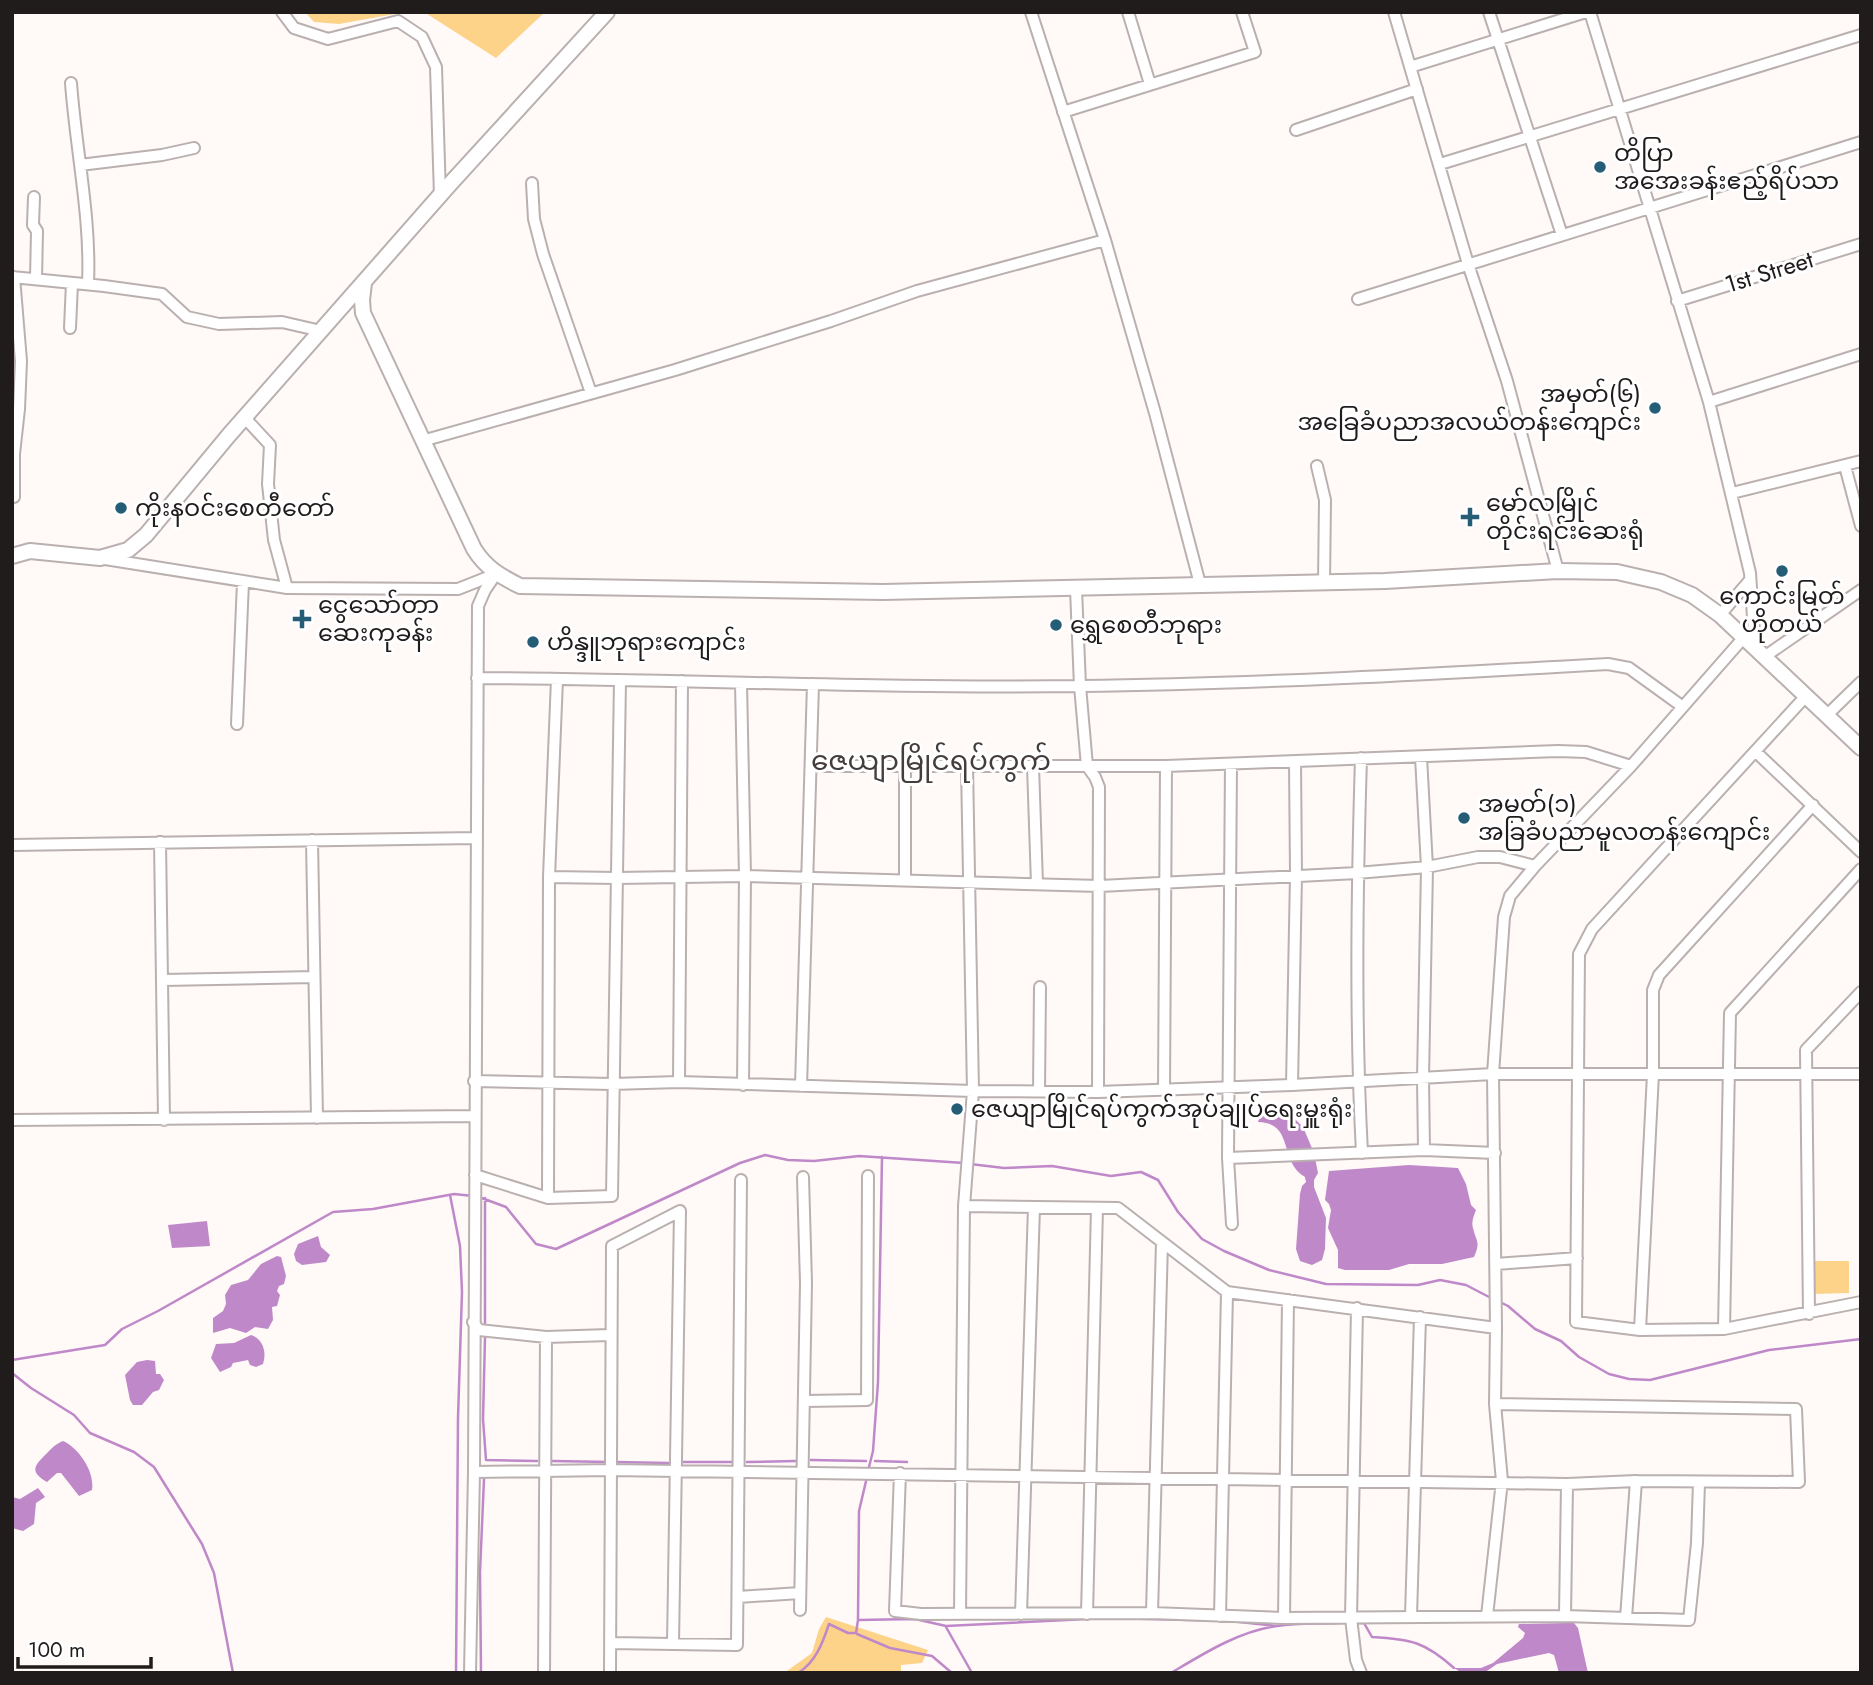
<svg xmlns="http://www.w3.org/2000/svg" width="1873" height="1685" viewBox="0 0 1873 1685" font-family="Jost,'Noto Sans Myanmar',sans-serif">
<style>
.green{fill:#fdd389}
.water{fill:#bf88c8}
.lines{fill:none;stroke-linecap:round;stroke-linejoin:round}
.stream{stroke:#bf88c8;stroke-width:2.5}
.minor-casing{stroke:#bab0b0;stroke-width:14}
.major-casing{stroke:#bab0b0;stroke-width:18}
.minor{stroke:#fff;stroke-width:10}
.major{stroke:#fff;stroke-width:14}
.poi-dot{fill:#255d77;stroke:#fff;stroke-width:2.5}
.labels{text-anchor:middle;stroke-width:6;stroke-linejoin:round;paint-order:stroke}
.poi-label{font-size:24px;fill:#201c1c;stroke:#fff;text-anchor:start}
.street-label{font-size:24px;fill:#201c1c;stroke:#fff}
.quarter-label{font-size:28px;fill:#453d3c;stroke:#fff}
</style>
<rect width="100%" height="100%" fill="#fff9f8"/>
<path class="green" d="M305,12H406L339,24L314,22Z
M424,12H545L496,58Z
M1814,1261H1849V1293L1815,1294Z
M826,1617L928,1650L922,1663L901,1665V1673H784L812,1653L819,1629Z"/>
<path class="water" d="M1273,1112L1292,1116L1303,1127L1314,1153L1318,1173L1314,1180V1187L1326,1218L1325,1249L1322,1260L1312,1265L1300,1261L1296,1249L1300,1194L1302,1186L1306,1182L1305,1177C1278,1161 1295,1123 1258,1122L1260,1115Z
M1409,1165L1458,1168L1466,1184L1471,1205L1476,1210C1474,1215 1471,1222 1473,1228C1476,1242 1481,1241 1474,1257L1442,1264H1409L1389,1270H1345L1338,1268V1250L1328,1228L1331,1210L1329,1204L1325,1200L1329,1171Z
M207,1221L210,1246L172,1248L168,1225Z
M318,1236L321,1247L330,1255L326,1262L302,1265L296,1261L294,1254L298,1244Z
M277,1256L281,1257L286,1276L284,1284L279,1286L277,1291L280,1295L277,1306L272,1307L273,1320L268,1329L255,1327L246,1333L230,1328L213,1333V1318L223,1311L226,1304L225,1295L231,1285L248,1280L261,1264Z
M251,1335C263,1339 267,1352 263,1364L256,1367L250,1365L248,1360L233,1363L231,1367L220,1372L211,1358L216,1344L234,1343Z
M147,1360L155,1361L156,1374H160L164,1380L159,1390L153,1392L142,1405H133L130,1400L125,1375L137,1362Z
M63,1441C79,1448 95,1472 92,1490L79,1496L61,1473H57L47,1482C25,1470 39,1462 49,1451C54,1446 56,1444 63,1441Z
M38,1488L45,1497L36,1503L34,1524L23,1531L12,1528V1497L20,1499Z
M1565,1623H1574L1578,1628L1588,1673H1559L1554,1655L1549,1653L1497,1664L1484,1673H1462L1454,1668H1481L1493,1663L1523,1638L1525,1633L1518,1627L1519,1624Z"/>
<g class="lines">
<path class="stream" d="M970,1164L1004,1168L1052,1166L1111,1176L1141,1172L1158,1180L1178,1212L1202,1239L1224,1251L1269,1270L1326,1284L1418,1285L1440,1280L1466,1285L1491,1298
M450,1195L460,1246L462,1292L458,1418L456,1673
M479,1197L506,1207L536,1244L556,1249L740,1163L765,1155L788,1160L814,1161L859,1156L964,1163
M1500,1302L1508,1306L1535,1329L1561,1341L1579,1357L1609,1374L1629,1379L1650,1380L1769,1350L1861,1339
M485,1323V1198
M485,1338L483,1419L486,1460L537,1461
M12,1360L105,1345L122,1329L158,1311L333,1212L373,1209L454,1194L473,1196
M12,1373L31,1388L74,1415L90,1433L134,1452L154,1467L202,1544L214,1573L233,1673
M811,1460L866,1461
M552,1461L609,1462
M875,1461L907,1462
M615,1462L668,1463
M682,1462H732
M747,1462L796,1461
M868,1471L873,1451L878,1382L882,1157
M1108,1618L1230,1621L1276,1626
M858,1620L859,1511L867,1477
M1355,1623H1364L1372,1637C1411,1639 1425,1642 1454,1668
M946,1627L972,1673
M857,1634L890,1648L932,1656L952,1673
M481,1673L480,1572L484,1479
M798,1673C816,1662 823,1642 829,1624L848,1633H856L858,1620L915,1619L946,1626L1087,1619
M1171,1673C1203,1654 1239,1631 1277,1626C1297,1623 1318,1624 1338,1623"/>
<g class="minor-casing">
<path id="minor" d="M282,12L294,28L328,39L398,21L422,37L436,67L440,196
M1031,12L1105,240L1155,413L1200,584
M1128,12L1150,84
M1394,12L1468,264L1507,381L1558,571
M1489,12L1562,235
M1590,12L1709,402L1750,573L1755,647
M1410,67L1586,12
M71,83C76,151 91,217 88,284
M1063,112L1255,52L1242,12
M1296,130L1417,89
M1440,164L1861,35
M80,165L162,155L194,148
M532,183L534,219L543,254L591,393
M34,197L33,225L37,231L36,279
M12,277L104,286L162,294L187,317L219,324L282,322L321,331
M1358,299C1525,246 1693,196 1861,142
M1677,301L1861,244
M70,328L72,283
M1709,402L1861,354
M245,418L270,445L268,484L274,540L287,588
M422,441L675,370L831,321L917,291L1105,240
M1317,466L1325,500L1324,583
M1845,466L1861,526
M1732,493L1861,461
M14,497V454L19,409L21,361L14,277
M105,559L287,588L458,589L496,574
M1076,589L1080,686L1087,766L1095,777L1099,787L1098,1092
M1720,615L1750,580
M1764,657L1861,590
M477,678C678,679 879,689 1080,686C1256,684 1433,674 1608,664L1629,668L1683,707
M741,683L745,876L743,1085
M1805,697L1592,929L1579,954L1576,1322L1640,1330L1724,1329L1861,1302
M1826,716L1861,682
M237,724L243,582
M1756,752L1861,852
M1421,757L1427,867L1423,1079L1424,1150
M1361,758C1357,890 1355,1022 1362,1153
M1231,764L1228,1158L1232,1224
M812,766H1166L1558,751L1586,752L1631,766
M905,766V880
M1033,766L1037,884
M312,840L317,1118
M160,842L164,1120
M12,845L476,838
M549,877L617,878L745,876L1100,886L1357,873L1427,867L1478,857H1500L1535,866
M163,980L314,977
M474,1081L612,1084L679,1082L973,1091L1098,1092L1292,1085L1493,1074H1861
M679,1082L682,681
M1292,1085L1296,875L1295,762
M801,1086L813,684
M1164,1090L1166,766
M1039,1091L1040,987
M12,1120L475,1116
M1228,1158L1424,1150L1495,1153
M475,1175L548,1198L612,1196L620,680
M548,1198L549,877L557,679
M964,1206L1118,1208L1227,1292L1496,1328
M1496,1264L1577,1258
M1357,1308L1351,1618L1356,1660L1361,1673
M1809,1314L1806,1050L1861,992
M473,1322L479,1330L546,1337L610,1335
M1724,1329L1730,1013L1861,869
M1640,1330L1653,1074V990L1659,975L1669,964L1813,805
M805,1401L867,1400L868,1176
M474,1472L610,1470L1567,1484L1636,1481L1799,1482L1796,1409L1495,1404
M900,1473L895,1611L921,1614L1152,1613L1284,1618L1565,1616L1689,1620L1697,1543L1699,1482
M738,1597L800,1593
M800,1610L806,1283L803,1177
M960,1613L964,1206L973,1091L967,766
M1152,1613L1162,1242
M1021,1614L1034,1207
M1087,1614L1097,1208
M1220,1616L1227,1292
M1411,1616L1420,1317
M1487,1616L1502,1481L1495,1404L1496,1328L1493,1074L1504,917L1510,896L1535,866L1631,766L1745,636
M1565,1616L1567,1484
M1284,1618L1288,1300
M1626,1618L1636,1481
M610,1643L737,1645L741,1180
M470,1673L474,1472L478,606L485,590L496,574
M544,1673L546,1337
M610,1673L612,1246L680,1211L673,1644"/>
</g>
<g class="major-casing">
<path id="major" d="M364,283L362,300L363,313L474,549C486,568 500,576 520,586L883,592L1385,581L1558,571L1617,572L1661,582L1692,595L1720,615L1861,748
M12,556L30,551L100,558L128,550L146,535L229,435L450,184L607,12"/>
</g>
<use href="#minor" class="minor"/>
<use href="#major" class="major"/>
</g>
<g class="poi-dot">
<circle cx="1600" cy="167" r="7"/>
<circle cx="1655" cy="408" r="7"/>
<circle cx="121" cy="508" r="7"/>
<path d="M1466.5 506.5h7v7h7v7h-7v7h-7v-7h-7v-7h7z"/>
<circle cx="1782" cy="571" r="7"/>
<path d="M298.5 608.5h7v7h7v7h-7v7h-7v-7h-7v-7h7z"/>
<circle cx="1056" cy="625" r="7"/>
<circle cx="533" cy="642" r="7"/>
<circle cx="1464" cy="818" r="7"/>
<circle cx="957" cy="1109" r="7"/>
</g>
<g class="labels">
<g class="poi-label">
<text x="1614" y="161">တိပြာ<tspan x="1614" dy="28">အအေးခန်းဧည့်ရိပ်သာ</tspan></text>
<text x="1641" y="402" text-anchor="end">အမှတ်(၆)<tspan x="1641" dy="28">အခြေခံပညာအလယ်တန်းကျောင်း</tspan></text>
<text x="1486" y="511">မော်လမြိုင်<tspan x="1486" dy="28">တိုင်းရင်းဆေးရုံ</tspan></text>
<text x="135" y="516">ကိုးနဝင်းစေတီတော်</text>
<text x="1782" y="604" text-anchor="middle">ကောင်းမြတ်<tspan x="1782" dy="28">ဟိုတယ်</tspan></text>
<text x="318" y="613">ငွေသော်တာ<tspan x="318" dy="28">ဆေးကုခန်း</tspan></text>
<text x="1070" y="633">ရွှေစေတီဘုရား</text>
<text x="547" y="650">ဟိန္ဒူဘုရားကျောင်း</text>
<text x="1478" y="812">အမှတ်(၁)<tspan x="1478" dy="28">အခြခံပညာမူလတန်းကျောင်း</tspan></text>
<text x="971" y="1117">ဇေယျာမြိုင်ရပ်ကွက်အုပ်ချုပ်ရေးမှူးရုံး</text>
</g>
<g class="street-label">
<text transform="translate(1769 272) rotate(-17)" y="8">1st Street</text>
</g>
<g class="quarter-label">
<text x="931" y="770">ဇေယျာမြိုင်ရပ်ကွက်</text>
</g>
</g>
<rect width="1873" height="1685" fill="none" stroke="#201c1c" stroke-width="28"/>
<path d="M18 1657v10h133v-10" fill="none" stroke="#201c1c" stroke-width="3.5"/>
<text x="28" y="1657" font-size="21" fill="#201c1c" stroke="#ffffff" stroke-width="5" paint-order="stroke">100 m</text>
</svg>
